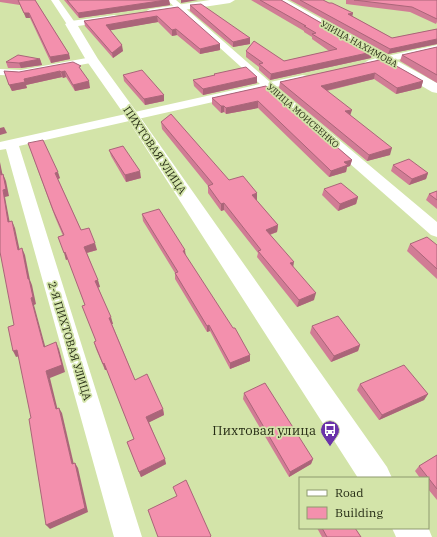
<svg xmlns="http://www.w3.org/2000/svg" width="437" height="537" font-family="'IBM Plex Serif',serif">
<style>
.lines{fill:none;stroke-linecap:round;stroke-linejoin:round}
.minor{fill:#fff;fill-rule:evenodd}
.tertiary{fill:#fff;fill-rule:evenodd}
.wall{fill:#d17c95}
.shaded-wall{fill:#aa6579}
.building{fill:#f390ad;stroke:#aa6579}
.labels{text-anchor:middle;stroke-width:3.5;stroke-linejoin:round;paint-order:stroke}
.far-street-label{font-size:9px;fill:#262c15;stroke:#d3e4a9}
.street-label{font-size:11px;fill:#262c15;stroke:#d3e4a9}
.near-poi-label{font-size:13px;fill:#262c15;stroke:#d3e4a9;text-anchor:end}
</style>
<rect width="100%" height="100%" fill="#d3e4a9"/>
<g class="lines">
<!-- minor -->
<g class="minor">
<path d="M 51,0 L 59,0 L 76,24 L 74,26 L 68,26 Z"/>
<path d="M 167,0 L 176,0 L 270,82 L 303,75 L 307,76 L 309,78 L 307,80 L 276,87 L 437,222 L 437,237 L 431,235 L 266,90 L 19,146 L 142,537 L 114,537 L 6,149 L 0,150 L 0,142 L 260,84 Z"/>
<path d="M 437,45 L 437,51 L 369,66 L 364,63 L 369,60 Z"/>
<path d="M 92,57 L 97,60 L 96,62 L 21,76 L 0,75 L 0,69 L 21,70 Z"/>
</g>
<!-- tertiary -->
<g class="tertiary">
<path d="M 210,0 L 235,0 L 230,3 L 150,15 L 145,12 L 150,9 Z"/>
<path d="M 275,0 L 287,0 L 437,83 L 437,93 L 432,92 Z"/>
<path d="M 114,15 L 118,16 L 119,18 L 118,20 L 78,26 L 98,59 L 138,114 L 387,467 L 392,478 L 358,478 L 126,117 L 86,60 L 65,24 L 71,21 Z"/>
<path d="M 428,527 L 432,537 L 396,537 L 392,528 Z"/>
</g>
</g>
<!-- wall -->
<g class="wall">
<path d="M 0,0 L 35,0 L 69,54 L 70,59 L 51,63 L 30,18 L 26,18 L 20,5 L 0,2 Z"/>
<path d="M 64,0 L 169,0 L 170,5 L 79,18 Z"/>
<path d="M 251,0 L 281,0 L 372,52 L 371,58 L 270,80 L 259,70 L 259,67 L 246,57 L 246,51 L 284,61 L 329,51 L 312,39 L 312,37 L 304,32 L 304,31 Z"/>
<path d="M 290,0 L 323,0 L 392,38 L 437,29 L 437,44 L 388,54 Z"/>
<path d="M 346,0 L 437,0 L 437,22 L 436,24 L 410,12 L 346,4 Z"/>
<path d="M 190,5 L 250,38 L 250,44 L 233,47 L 190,11 Z"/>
<path d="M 178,7 L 220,50 L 200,54 L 177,35 L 172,36 L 158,22 L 110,30 L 123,51 L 113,58 L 85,26 L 84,21 Z"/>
<path d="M 437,47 L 437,83 L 400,61 L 402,55 Z"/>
<path d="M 40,59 L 42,65 L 21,68 L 8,68 L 6,62 Z"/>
<path d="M 384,59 L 423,81 L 421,88 L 396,94 L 374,79 L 327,91 L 350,115 L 390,155 L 367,161 L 279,88 L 280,82 Z"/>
<path d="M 81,70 L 90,88 L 75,91 L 66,77 L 63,78 L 62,77 L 26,85 L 27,88 L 12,91 L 4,71 L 19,72 Z"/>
<path d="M 214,74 L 257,77 L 257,83 L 203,95 L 194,86 L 193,80 L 214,76 Z"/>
<path d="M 123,75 L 164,95 L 164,101 L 145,105 L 124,81 Z"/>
<path d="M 266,86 L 352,160 L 350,166 L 347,167 L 346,172 L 329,177 L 258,108 L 226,114 L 224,112 L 221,113 L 212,104 L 212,98 Z"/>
<path d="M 161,122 L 229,180 L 257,193 L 257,200 L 256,200 L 278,225 L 277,232 L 270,235 L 293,267 L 314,300 L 297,307 L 257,257 L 258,253 L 224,210 L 221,211 L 208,193 L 208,186 L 162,129 Z"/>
<path d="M 28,143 L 60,178 L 58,179 L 81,230 L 97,250 L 87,253 L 100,287 L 98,287 L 113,324 L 112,324 L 135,380 L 163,409 L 164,415 L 149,422 L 166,464 L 141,477 L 127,442 L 134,439 L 107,370 L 105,370 L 96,349 L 94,342 L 96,341 L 85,312 L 85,305 L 68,259 L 66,260 L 63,236 L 55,217 Z"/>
<path d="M 109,150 L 141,178 L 126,182 L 111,156 Z"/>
<path d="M 393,165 L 428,173 L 426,179 L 409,185 L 391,171 Z"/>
<path d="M 324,189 L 358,197 L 356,204 L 338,211 L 322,195 Z"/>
<path d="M 437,191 L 437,209 L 426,200 L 429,194 Z"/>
<path d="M 142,214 L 186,256 L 250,361 L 230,369 L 210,331 L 207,332 L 175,279 L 175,273 L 143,221 Z"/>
<path d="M 410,244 L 437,245 L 437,279 L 407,251 Z"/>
<path d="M 312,326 L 360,345 L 358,351 L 331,362 L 310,333 Z"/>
<path d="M 360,384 L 428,394 L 424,400 L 379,420 L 357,390 Z"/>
<path d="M 244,393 L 313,459 L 311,464 L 289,477 L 243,399 Z"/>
<path d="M 437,455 L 437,500 L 428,489 L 428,478 L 420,478 L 415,471 L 419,466 Z"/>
<path d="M 317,528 L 355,528 L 361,537 L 322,537 Z"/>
</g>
<!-- shaded-wall -->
<g class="shaded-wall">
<path d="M 166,0 L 169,0 L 170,5 L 79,18 L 78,13 Z"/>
<path d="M 181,0 L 198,0 L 181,3 Z"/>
<path d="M 24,13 L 29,13 L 30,18 L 26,18 Z"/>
<path d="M 353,13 L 352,18 L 348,14 Z"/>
<path d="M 157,16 L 158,22 L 107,31 L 106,25 Z"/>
<path d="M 176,29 L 177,35 L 172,36 L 172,30 Z"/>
<path d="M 250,38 L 250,44 L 233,47 L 233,42 Z"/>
<path d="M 437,39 L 437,44 L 388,54 L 390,49 Z"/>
<path d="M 220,44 L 220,50 L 200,54 L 200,49 Z"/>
<path d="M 122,45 L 123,51 L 113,58 L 112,53 Z"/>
<path d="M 372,52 L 371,58 L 270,80 L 271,74 Z"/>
<path d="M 69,54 L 70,59 L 51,63 L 50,57 Z"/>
<path d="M 40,59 L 42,65 L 21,68 L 19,63 Z"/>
<path d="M 60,71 L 62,77 L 26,85 L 27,88 L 12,91 L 9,85 L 24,79 Z"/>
<path d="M 65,71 L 66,77 L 63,78 L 61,72 Z"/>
<path d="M 375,73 L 374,79 L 320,92 L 321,86 Z"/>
<path d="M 257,77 L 257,83 L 203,95 L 203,89 Z"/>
<path d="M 89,81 L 90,88 L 75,91 L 73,85 Z"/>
<path d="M 423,81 L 421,88 L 396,94 L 397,88 Z"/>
<path d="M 164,95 L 164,101 L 145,105 L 144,99 Z"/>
<path d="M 258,101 L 258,108 L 226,114 L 226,108 Z"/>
<path d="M 221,106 L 224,106 L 224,112 L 221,113 Z"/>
<path d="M 352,110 L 350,116 L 345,111 Z"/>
<path d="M 4,127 L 7,133 L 0,135 L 0,128 Z"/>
<path d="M 392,148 L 390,155 L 367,161 L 369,155 Z"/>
<path d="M 352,160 L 350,166 L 347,167 L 346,172 L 329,177 L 331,171 L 344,162 Z"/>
<path d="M 0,162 L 4,182 L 1,175 L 0,169 Z"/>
<path d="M 140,171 L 141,178 L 126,182 L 125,175 Z"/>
<path d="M 58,172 L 60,178 L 58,179 L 55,173 Z"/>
<path d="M 428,173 L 426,179 L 409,185 L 412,179 Z"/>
<path d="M 3,174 L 6,181 L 9,196 L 5,197 L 11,229 L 8,222 L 3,190 Z"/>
<path d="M 257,193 L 257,200 L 251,202 L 252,195 Z"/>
<path d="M 358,197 L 356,204 L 338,211 L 340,204 Z"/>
<path d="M 224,203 L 224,210 L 221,211 L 221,204 Z"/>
<path d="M 12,221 L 15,228 L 21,256 L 18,250 Z"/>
<path d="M 278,225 L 277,232 L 265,236 L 266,230 Z"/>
<path d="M 95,243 L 97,250 L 86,253 L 84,247 Z"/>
<path d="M 22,248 L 25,255 L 30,280 L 32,285 L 36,304 L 34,305 L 47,353 L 44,347 L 31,298 Z"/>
<path d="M 185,250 L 186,257 L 183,251 Z"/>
<path d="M 65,252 L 68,259 L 66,260 L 64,253 Z"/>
<path d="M 294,262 L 293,268 L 290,263 Z"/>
<path d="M 98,280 L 100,287 L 97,288 L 95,281 Z"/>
<path d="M 316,293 L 314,300 L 297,307 L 299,300 Z"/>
<path d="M 111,317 L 113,324 L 111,324 L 109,318 Z"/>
<path d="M 209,325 L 210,331 L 207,332 L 207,326 Z"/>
<path d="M 56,342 L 59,349 L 65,372 L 50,378 L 59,415 L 56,409 L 46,371 Z"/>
<path d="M 360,345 L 358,351 L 331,362 L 334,356 Z"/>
<path d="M 17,350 L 20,356 L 16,357 L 13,351 Z"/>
<path d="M 250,355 L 250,361 L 230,369 L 230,363 Z"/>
<path d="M 104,363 L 107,370 L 105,370 L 103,364 Z"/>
<path d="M 428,394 L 424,400 L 379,420 L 382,415 Z"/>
<path d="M 59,408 L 62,413 L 75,469 L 72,464 Z"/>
<path d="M 163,409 L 164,415 L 148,423 L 146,417 Z"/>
<path d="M 165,459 L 166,464 L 141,477 L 139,472 Z"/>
<path d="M 313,459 L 311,464 L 289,477 L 290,472 Z"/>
<path d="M 75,463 L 78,468 L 88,512 L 50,529 L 46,525 Z"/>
</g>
<!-- building -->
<g class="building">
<path d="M 18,0 L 35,0 L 69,54 L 50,57 L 29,13 L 24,13 Z"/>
<path d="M 67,0 L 166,0 L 78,13 Z"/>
<path d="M 260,0 L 281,0 L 372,52 L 271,74 L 259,64 L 263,63 L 246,51 L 254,41 L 284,61 L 337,49 L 312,34 L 316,33 L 304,26 L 306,26 Z"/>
<path d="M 300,0 L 323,0 L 329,3 L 332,3 L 353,13 L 348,14 L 392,38 L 437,29 L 437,39 L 390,49 Z"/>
<path d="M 354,0 L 437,0 L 437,19 L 412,7 Z"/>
<path d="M 201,4 L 250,38 L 233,42 L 190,5 Z"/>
<path d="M 178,7 L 220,44 L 200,49 L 176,29 L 172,30 L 157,16 L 106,25 L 122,45 L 112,53 L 84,21 Z"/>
<path d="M 437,47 L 437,75 L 402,55 Z"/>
<path d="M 18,55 L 40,59 L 19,63 L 6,62 Z"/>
<path d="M 384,59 L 423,81 L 397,88 L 375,73 L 321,86 L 352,110 L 345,111 L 392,148 L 369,155 L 280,82 Z"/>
<path d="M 73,62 L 81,66 L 79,67 L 89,81 L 73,85 L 65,71 L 61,72 L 60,71 L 24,79 L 25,82 L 9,85 L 4,71 L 19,72 Z"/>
<path d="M 246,67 L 257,77 L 203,89 L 193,80 L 215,75 L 214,74 Z"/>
<path d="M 142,70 L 164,95 L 144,99 L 123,75 Z"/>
<path d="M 266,86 L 352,160 L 344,162 L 348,165 L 331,171 L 258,101 L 226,108 L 224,106 L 221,106 L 212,98 Z"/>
<path d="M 171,114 L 229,180 L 243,176 L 257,193 L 252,195 L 278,225 L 266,230 L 294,262 L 290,263 L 316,293 L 299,300 L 258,251 L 261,250 L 224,203 L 221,204 L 208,186 L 213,184 L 161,122 Z"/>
<path d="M 43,140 L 58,172 L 55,173 L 81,230 L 89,228 L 95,243 L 84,247 L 98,280 L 95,281 L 111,317 L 109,318 L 135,380 L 147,374 L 163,409 L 146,417 L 165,459 L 139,472 L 127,442 L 134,439 L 104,363 L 103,364 L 94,342 L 96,341 L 82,306 L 85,305 L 65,252 L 64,253 L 58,237 L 64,235 L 53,210 L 28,143 Z"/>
<path d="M 123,146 L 140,171 L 125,175 L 109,150 Z"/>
<path d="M 409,159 L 428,173 L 412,179 L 393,165 Z"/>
<path d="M 0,169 L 1,175 L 3,174 L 6,189 L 3,190 L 8,222 L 12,221 L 18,250 L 22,248 L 28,279 L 29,279 L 33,297 L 31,298 L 44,347 L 56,342 L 62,365 L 46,371 L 56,409 L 59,408 L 72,464 L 75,463 L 85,508 L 46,525 L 29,419 L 31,418 L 17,350 L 13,351 L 8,327 L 14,325 L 0,252 Z"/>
<path d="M 341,183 L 358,197 L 340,204 L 324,189 Z"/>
<path d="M 437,191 L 437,200 L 429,194 Z"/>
<path d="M 159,209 L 185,250 L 183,251 L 233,328 L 235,328 L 250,355 L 230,363 L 209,325 L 207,326 L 175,273 L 178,272 L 142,214 Z"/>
<path d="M 427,237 L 437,245 L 437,269 L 410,244 Z"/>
<path d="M 338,316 L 360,345 L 334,356 L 312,326 Z"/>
<path d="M 404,365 L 428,394 L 382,415 L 360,384 Z"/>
<path d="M 265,383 L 313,459 L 290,472 L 244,393 Z"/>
<path d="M 437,455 L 437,489 L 419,466 Z"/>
<path d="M 186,480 L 211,536 L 210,537 L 158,537 L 148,510 L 177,496 L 173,487 Z"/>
<path d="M 322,528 L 355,528 L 361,537 L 327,537 Z"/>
</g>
<!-- icons -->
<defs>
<g id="bus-pin" transform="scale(1)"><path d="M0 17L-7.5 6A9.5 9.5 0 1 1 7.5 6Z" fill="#6a32a9" stroke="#d3e4a9"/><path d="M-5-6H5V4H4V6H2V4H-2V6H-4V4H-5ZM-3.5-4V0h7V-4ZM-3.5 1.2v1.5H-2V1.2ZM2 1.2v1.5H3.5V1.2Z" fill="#fff"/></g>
</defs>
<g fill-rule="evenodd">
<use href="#bus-pin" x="330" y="430"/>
</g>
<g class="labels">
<!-- far-street labels -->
<g class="far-street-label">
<text transform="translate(359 44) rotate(29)" y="3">УЛИЦА НАХИМОВА</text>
<text transform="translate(303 116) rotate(41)" y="3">УЛИЦА МОИСЕЕНКО</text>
</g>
<!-- street labels -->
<g class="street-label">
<text transform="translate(155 150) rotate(56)" y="4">ПИХТОВАЯ УЛИЦА</text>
<text transform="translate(70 341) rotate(73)" y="4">2-Я ПИХТОВАЯ УЛИЦА</text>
</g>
<!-- near-poi labels -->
<g class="near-poi-label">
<text x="316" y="435">Пихтовая улица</text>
</g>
</g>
<!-- legend -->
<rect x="299" y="477" width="130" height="52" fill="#d3e4a9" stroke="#8e9a6e"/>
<rect x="307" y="490" width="20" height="6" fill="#ffffff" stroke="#8e9a6e"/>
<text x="335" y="497" font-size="12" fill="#262c15">Road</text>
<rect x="307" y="507" width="20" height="12" fill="#f390ad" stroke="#8e9a6e"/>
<text x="335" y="517" font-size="12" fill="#262c15">Building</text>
</svg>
